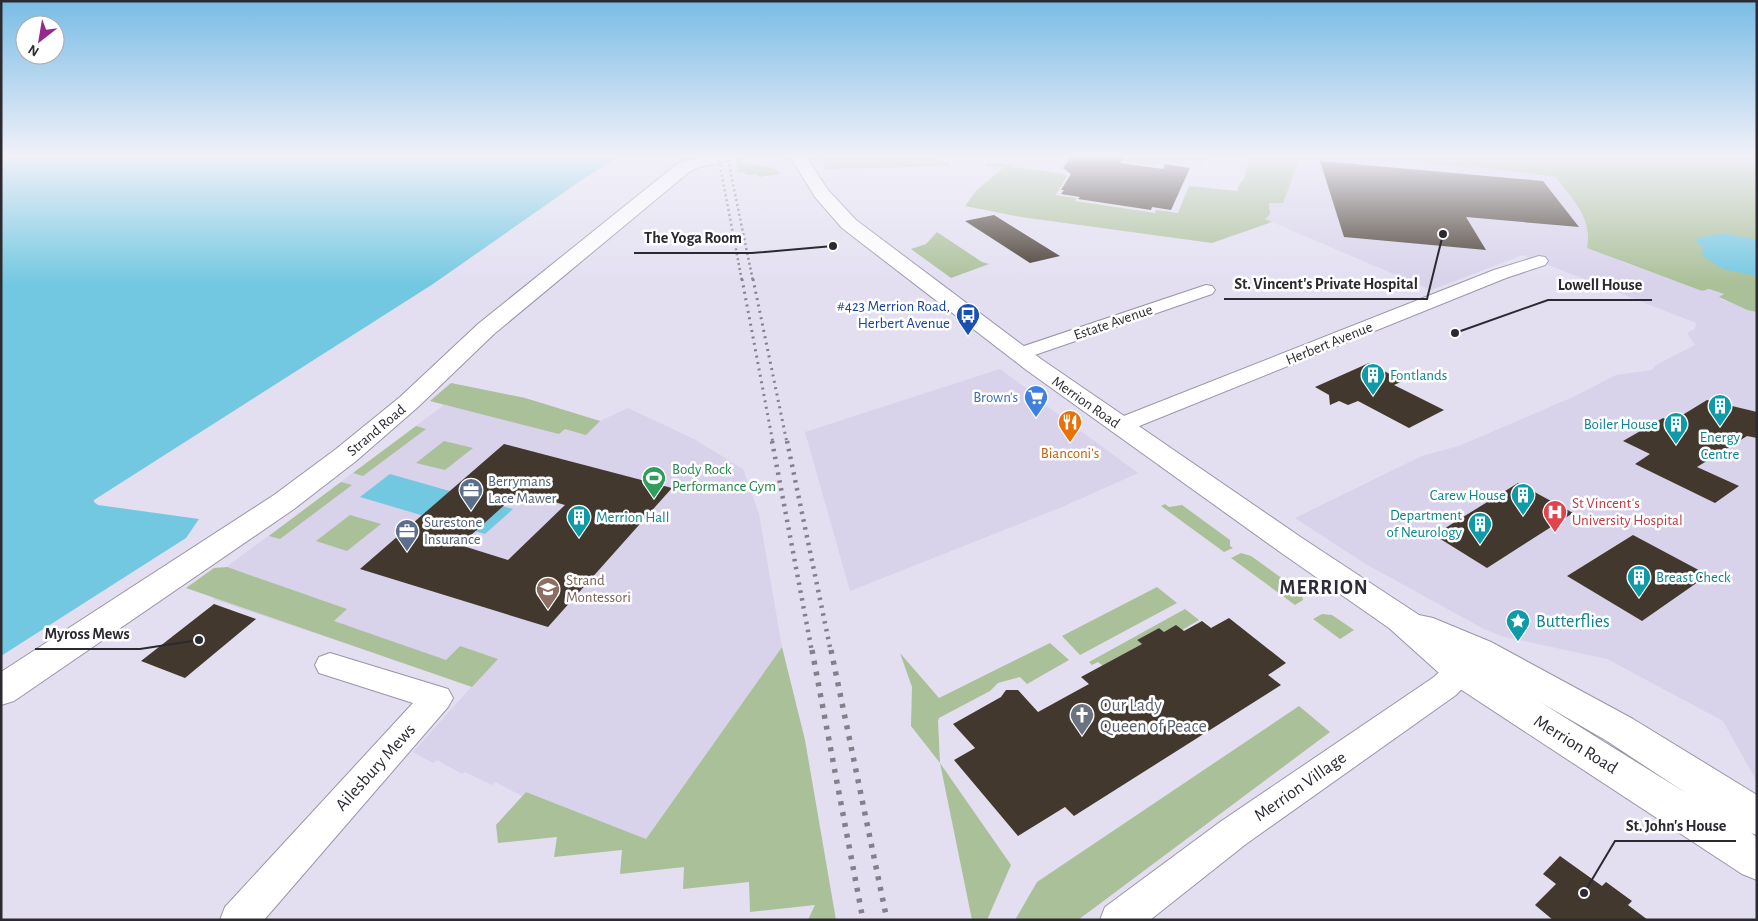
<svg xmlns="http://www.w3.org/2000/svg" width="1758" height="921" font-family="'Alegreya Sans',sans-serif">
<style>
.built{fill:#d8d2ea}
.green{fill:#aac098}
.water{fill:#73c8e1}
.building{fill:#43382d;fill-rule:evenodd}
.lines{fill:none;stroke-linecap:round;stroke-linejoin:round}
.street-casing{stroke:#9995a6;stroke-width:2}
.secondary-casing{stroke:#9995a6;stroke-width:2}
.street{fill:#fff;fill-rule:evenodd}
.secondary{fill:#fff;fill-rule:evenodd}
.rail-far3{stroke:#83808c;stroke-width:2.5;stroke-dasharray:2 3;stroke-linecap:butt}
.rail-far2{stroke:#83808c;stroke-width:3;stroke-dasharray:2 4.5;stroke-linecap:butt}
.rail-far1{stroke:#83808c;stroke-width:4.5;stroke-dasharray:2.5 5.5;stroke-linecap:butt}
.rail{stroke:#83808c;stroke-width:5.5;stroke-dasharray:4 7;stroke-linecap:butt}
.labels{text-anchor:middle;stroke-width:5;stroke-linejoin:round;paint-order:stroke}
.transit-label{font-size:15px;fill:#164399;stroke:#fff;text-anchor:end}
.street-label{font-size:15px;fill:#2c2a31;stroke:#fff}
.culture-label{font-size:15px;fill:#0d838f;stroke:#fff;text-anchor:start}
.shop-label{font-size:15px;fill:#366cbe;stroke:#fff;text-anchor:end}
.food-label{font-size:15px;fill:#c56008;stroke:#fff}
.leisure-label{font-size:15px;fill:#27864d;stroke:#fff;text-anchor:start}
.service-label{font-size:15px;fill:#4e5e75;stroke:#fff;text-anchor:start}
.health-label{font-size:15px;fill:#be3a42;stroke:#fff;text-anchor:start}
.education-label{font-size:15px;fill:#785e54;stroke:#fff;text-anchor:start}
.near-culture-label{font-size:18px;fill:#0d838f;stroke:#fff;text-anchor:start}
.near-worship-label{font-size:18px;fill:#5b616d;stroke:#fff;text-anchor:start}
.near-street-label{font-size:18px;fill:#2c2a31;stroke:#fff}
.district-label{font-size:20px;font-weight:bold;letter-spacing:1px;fill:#2e2b38;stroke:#fff}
.leader{fill:none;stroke:#2c2a31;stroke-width:2}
.callout-dot{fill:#2c2a31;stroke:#fff;stroke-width:2}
.callout-label{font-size:16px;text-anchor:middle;font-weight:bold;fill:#2c2a31;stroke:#fff;stroke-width:5;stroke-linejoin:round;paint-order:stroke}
</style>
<rect width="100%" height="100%" fill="#e3dff1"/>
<!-- built -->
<g class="built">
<path d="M 1301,155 L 1334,155 L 1470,168 L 1470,165 L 1556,177 L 1585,215 L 1589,240 L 1620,261 L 1702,291 L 1709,289 L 1725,295 L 1719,298 L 1747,310 L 1757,312 L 1757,782 L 1723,721 L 1607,659 L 1501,636 L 1482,628 L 1364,563 L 1295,518 L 1422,456 L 1459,446 L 1573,397 L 1616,375 L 1652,370 L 1656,365 L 1695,345 L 1687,333 L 1695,329 L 1696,323 L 1523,255 L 1431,290 L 1265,219 L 1270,214 L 1269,202 L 1283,203 Z"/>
<path d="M 1000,369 L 1031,392 L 1029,393 L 1138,473 L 1062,507 L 850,591 L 805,432 Z"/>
<path d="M 451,383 L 525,398 L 600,421 L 628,408 L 694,439 L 743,469 L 759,514 L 782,647 L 646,839 L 526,792 L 522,796 L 495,782 L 492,785 L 465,772 L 462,774 L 437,760 L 433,763 L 413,752 L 472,686 L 213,599 L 225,568 L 444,405 L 430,401 Z"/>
</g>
<!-- green -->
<g class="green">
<path d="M 821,155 L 935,155 L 938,161 L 949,162 L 950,166 L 826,169 Z"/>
<path d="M 1129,155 L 1206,155 L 1203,163 L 1185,160 L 1183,163 L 1160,160 L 1158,165 L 1125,162 Z"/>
<path d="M 1250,155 L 1301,155 L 1283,203 L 1269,203 L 1270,214 L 1265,219 L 1272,222 L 1212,243 L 1021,217 L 965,206 L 976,191 L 1004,167 L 987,167 L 986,163 L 1014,164 L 1012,166 L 1015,167 L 1064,174 L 1067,176 L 1056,195 L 1076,198 L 1075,201 L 1155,213 L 1156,210 L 1178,213 L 1189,186 L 1237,191 L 1240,183 L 1244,179 Z"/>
<path d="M 1334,155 L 1757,155 L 1757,312 L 1747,310 L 1719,297 L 1724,294 L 1709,289 L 1702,291 L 1587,248 C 1593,218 1572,199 1556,177 L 1471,166 L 1471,168 Z"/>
<path d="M 736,161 L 776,169 L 781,174 L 759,177 L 757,174 L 746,175 L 745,172 L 738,173 Z"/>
<path d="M 937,232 L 982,262 L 989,264 L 951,278 L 911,249 L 926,244 Z"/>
<path d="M 451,383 L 525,398 L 600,421 L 586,435 L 565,429 L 559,434 L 430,401 Z"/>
<path d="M 416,426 L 426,429 L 363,476 L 353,473 Z"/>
<path d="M 444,441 L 473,448 L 445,470 L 416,463 Z"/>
<path d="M 341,482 L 352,485 L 280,539 L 269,536 Z"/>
<path d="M 1165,504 L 1169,507 L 1182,505 L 1230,540 L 1230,546 L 1233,548 L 1224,552 L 1161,506 Z"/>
<path d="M 350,515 L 381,524 L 347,551 L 316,541 Z"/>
<path d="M 1241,553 L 1251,556 L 1301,592 L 1303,600 L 1295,605 L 1231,558 Z"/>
<path d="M 227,567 L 347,609 L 334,621 L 446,660 L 460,646 L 498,659 L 472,687 L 186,588 L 214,568 Z"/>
<path d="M 1157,587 L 1177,603 L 1080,655 L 1062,636 Z"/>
<path d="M 1185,609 L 1199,620 L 1182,630 L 1164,632 L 1159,628 L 1137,640 L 1142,644 L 1103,666 L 1098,662 L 1092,665 L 1089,662 Z"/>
<path d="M 1322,614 L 1332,615 L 1354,630 L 1340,639 L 1313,619 Z"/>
<path d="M 1050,643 L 1069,660 L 1027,684 L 1020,677 L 998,683 L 990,691 L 939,718 L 938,721 L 940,763 L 1011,865 L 987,920 L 972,920 L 940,763 L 911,726 L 912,687 L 900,653 L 939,698 Z"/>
<path d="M 782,647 L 805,740 L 836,920 L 808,920 L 815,905 L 750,912 L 749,882 L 683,889 L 684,867 L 620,874 L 622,850 L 554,857 L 557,837 L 498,843 L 496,825 L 526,792 L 646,839 Z"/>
<path d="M 1299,706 L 1330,732 L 1078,920 L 1015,920 L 1037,882 Z"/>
</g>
<!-- water -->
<g class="water">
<path d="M 1,155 L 623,155 L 586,177 L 433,284 L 94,500 L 94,502 L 98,505 L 199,519 L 186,538 L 1,656 Z"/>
<path d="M 1723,233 L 1757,240 L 1757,276 L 1723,269 L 1702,255 L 1703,247 L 1696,242 L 1697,238 Z"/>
<path d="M 390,474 L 513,509 L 485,534 L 360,497 Z"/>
</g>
<!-- building -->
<g class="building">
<path d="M 1073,155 L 1125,155 L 1120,163 L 1163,169 L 1165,164 L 1190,168 L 1171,210 L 1152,207 L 1151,210 L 1078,199 L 1080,197 L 1061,194 L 1064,190 L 1061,190 L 1071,174 L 1063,168 Z"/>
<path d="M 1320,161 L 1543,181 L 1579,227 L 1466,217 L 1486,250 L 1344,237 Z"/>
<path d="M 994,215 L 1039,243 L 1060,256 L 1030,263 L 965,221 Z"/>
<path d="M 1369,363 L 1403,381 L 1394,385 L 1444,410 L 1409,428 L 1358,401 L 1348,405 L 1339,401 L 1330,405 L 1329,395 L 1315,387 Z"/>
<path d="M 1707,400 L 1757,412 L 1757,438 L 1747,436 L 1697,467 L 1739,486 L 1715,503 L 1635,464 L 1650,454 L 1623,441 L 1663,418 L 1671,422 Z"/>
<path d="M 504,444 L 672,488 L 548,627 L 360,569 ZM 519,492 L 565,505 L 508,560 L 460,545 Z"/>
<path d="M 1518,483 L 1573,513 L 1487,568 L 1434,535 Z"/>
<path d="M 1633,535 L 1708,575 L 1642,621 L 1567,576 Z"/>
<path d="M 214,604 L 256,619 L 185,678 L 141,661 Z"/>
<path d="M 1229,618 L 1286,663 L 1268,675 L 1281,685 L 1074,816 L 1065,807 L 1018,836 L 954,760 L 975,748 L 953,724 L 1001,697 L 1006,690 L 1018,690 L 1038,712 L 1089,684 L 1081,677 L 1142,644 L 1137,640 L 1159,628 L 1164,632 L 1176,625 L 1184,631 L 1202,621 L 1211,628 Z"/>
<path d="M 1560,856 L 1602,886 L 1606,882 L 1632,901 L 1628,905 L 1648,920 L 1553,920 L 1535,905 L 1556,884 L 1543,874 Z"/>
</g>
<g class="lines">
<!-- street casing -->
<g class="street-casing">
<g id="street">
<path d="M 1539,256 L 1545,257 L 1548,261 L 1545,265 L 1506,278 L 1127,431 L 1119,433 L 1111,431 L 1108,426 L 1111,421 L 1494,270 Z"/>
<path d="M 1206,285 L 1212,286 L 1215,290 L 1212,294 L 1026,358 L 1019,360 L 1012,358 L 1009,354 L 1012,350 Z"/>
<path d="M 1471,648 L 1482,652 L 1486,660 L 1482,668 L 1456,695 L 1246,844 L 1150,920 L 1100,920 L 1105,907 L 1220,822 L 1434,677 L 1460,652 Z"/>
<path d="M 330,653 L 448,689 L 453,698 L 448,707 L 264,920 L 220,920 L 225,907 L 413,703 L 319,673 L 315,665 L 319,657 Z"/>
</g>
</g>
<!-- secondary casing -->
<g class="secondary-casing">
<g id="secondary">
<path d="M 711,155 L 742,155 L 740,158 L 699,167 L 689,172 L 494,334 L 418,407 L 356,461 L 294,509 L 14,701 L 1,705 L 1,672 L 274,495 L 336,449 L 400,397 L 478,324 L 677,164 L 688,160 Z"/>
<path d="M 789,155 L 805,155 L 828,190 L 856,220 L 1041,359 L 1302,538 L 1419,615 L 1433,618 L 1491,642 L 1633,719 L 1757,795 L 1757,835 L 1751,833 L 1757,837 L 1757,880 L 1742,874 L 1448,681 L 1389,628 L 1280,552 L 1025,369 L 842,228 L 815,197 ZM 1540,702 L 1607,741 L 1686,793 Z"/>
</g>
</g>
<!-- street -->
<use href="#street" class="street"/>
<!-- secondary -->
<use href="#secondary" class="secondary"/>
<!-- rail-far3 -->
<g class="rail-far3">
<path d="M 718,155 L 742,281"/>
<path d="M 727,155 L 753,281"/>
</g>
<!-- rail-far2 -->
<g class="rail-far2">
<path d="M 742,279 L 773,443"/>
<path d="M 753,279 L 787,443"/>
</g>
<!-- rail-far1 -->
<g class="rail-far1">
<path d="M 772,441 L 812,652"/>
<path d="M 787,441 L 831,652"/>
</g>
<!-- rail -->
<g class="rail">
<path d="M 812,650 L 863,920"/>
<path d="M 831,650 L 887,920"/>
</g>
</g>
<!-- sky -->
<linearGradient id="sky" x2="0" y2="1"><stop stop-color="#79bce5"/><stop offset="0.55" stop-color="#f2f1f9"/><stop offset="1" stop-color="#f2f1f9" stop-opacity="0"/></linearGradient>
<rect width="1758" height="284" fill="url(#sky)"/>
<!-- icons -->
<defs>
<g id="bus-pin" transform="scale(1.25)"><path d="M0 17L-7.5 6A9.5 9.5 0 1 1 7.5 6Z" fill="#1a4fb4" stroke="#fff"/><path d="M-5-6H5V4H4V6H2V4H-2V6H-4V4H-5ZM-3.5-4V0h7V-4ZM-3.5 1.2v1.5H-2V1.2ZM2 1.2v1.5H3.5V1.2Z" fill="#fff"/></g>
<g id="building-pin" transform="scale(1.25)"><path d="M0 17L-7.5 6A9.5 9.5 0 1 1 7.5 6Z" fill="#0f9aa8" stroke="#fff"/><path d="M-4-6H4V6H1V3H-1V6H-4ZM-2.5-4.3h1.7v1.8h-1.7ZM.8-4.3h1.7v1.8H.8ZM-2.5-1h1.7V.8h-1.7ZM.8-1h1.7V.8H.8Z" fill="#fff"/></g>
<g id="supermarket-pin" transform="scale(1.25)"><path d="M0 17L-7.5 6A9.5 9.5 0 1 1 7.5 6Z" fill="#3f7fe0" stroke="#fff"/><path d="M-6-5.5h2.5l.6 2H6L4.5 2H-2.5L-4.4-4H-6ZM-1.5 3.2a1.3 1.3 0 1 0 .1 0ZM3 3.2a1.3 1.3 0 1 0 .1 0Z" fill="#fff"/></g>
<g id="restaurant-pin" transform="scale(1.25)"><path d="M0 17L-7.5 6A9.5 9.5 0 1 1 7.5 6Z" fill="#e8710a" stroke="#fff"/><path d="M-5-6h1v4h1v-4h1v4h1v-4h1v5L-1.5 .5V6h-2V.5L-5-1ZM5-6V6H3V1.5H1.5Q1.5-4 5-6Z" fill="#fff"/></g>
<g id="stadium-pin" transform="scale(1.25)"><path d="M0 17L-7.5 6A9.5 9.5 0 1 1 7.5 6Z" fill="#2e9e5b" stroke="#fff"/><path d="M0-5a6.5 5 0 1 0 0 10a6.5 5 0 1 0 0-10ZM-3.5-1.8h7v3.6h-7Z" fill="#fff"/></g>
<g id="office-pin" transform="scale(1.25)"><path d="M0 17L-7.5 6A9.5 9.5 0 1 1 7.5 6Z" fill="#5c6f8a" stroke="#fff"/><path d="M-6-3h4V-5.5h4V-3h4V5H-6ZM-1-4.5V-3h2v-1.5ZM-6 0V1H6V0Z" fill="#fff"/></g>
<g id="hospital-pin" transform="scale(1.25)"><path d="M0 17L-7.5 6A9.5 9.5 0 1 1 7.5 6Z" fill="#e0444e" stroke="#fff"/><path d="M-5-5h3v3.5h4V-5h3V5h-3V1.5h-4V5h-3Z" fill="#fff"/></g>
<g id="school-pin" transform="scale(1.25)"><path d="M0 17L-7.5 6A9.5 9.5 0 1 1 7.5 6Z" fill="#8d6e63" stroke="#fff"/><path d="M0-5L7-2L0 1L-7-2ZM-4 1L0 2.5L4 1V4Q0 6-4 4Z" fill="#fff"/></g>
<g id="sight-pin" transform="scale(1.25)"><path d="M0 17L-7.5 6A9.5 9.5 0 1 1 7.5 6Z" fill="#0f9aa8" stroke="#fff"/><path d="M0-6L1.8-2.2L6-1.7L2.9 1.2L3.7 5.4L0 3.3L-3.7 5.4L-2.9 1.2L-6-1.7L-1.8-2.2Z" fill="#fff"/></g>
<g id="church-pin" transform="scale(1.25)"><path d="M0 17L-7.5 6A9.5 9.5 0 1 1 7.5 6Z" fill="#6b7280" stroke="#fff"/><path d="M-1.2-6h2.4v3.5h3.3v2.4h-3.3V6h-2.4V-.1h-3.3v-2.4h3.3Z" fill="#fff"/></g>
</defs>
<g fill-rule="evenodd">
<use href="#bus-pin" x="968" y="315"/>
<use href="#building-pin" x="1373" y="375"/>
<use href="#supermarket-pin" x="1036" y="397"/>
<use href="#building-pin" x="1720" y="406"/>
<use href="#restaurant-pin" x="1070" y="422"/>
<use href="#building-pin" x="1676" y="424"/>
<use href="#stadium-pin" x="654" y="478"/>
<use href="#office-pin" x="471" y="490"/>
<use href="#building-pin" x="1523" y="495"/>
<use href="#hospital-pin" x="1555" y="512"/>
<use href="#building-pin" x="579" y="517"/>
<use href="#building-pin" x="1480" y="524"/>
<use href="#office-pin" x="407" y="531"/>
<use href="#building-pin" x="1639" y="577"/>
<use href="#school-pin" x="548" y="589"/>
<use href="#sight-pin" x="1518" y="621"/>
<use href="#church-pin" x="1082" y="715"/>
</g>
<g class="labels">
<!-- transit labels -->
<g class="transit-label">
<text x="950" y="311">#423 Merrion Road,<tspan x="950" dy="17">Herbert Avenue</tspan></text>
</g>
<!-- street labels -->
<g class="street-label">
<text transform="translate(1113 322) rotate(-19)" y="5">Estate Avenue</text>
<text transform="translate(1329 343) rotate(-22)" y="5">Herbert Avenue</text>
<text transform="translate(1086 402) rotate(35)" y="5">Merrion Road</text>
<text transform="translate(376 430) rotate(-40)" y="5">Strand Road</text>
</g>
<!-- culture labels -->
<g class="culture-label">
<text x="1390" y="380">Fontlands</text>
<text x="1658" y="429" text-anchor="end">Boiler House</text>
<text x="1720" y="442" text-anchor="middle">Energy<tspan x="1720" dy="17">Centre</tspan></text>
<text x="1506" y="500" text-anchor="end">Carew House</text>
<text x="1462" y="520" text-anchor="end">Department<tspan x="1462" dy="17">of Neurology</tspan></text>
<text x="596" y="522">Merrion Hall</text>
<text x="1656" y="582">Breast Check</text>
</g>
<!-- shop labels -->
<g class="shop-label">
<text x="1018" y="402">Brown's</text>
</g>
<!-- food labels -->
<g class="food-label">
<text x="1070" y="458">Bianconi's</text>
</g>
<!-- leisure labels -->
<g class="leisure-label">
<text x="672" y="474">Body Rock<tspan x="672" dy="17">Performance Gym</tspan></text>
</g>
<!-- service labels -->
<g class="service-label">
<text x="488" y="486">Berrymans<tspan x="488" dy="17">Lace Mawer</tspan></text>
<text x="424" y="527">Surestone<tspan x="424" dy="17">Insurance</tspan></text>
</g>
<!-- health labels -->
<g class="health-label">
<text x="1572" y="508">St Vincent's<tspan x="1572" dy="17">University Hospital</tspan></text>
</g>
<!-- education labels -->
<g class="education-label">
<text x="566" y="585">Strand<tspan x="566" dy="17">Montessori</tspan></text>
</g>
<!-- near-culture labels -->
<g class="near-culture-label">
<text x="1536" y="627">Butterflies</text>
</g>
<!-- near-worship labels -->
<g class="near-worship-label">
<text x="1100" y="711">Our Lady<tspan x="1100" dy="21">Queen of Peace</tspan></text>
</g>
<!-- near-street labels -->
<g class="near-street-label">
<text transform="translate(1576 744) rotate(32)" y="6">Merrion Road</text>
<text transform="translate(375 767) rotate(-48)" y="6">Ailesbury Mews</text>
<text transform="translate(1300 786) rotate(-35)" y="6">Merrion Village</text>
</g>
<!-- district labels -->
<g class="district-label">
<text x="1324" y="594">MERRION</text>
</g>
</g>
<!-- callouts -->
<path class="leader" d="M833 246L752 253H634M1443 234L1427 299H1224M1455 333L1548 300H1652M199 640L140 649H35M1584 893L1615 841H1736"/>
<g class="callout-dot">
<circle cx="833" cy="246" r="5"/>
<circle cx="1443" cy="234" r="5"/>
<circle cx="1455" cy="333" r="5"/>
<circle cx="199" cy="640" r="5"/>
<circle cx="1584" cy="893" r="5"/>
</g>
<g class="callout-label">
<text x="693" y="243">The Yoga Room</text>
<text x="1326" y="289">St. Vincent's Private Hospital</text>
<text x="1600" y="290">Lowell House</text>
<text x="87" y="639">Myross Mews</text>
<text x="1676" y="831">St. John's House</text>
</g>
<!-- border -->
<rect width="1758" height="921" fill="none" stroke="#2c2a31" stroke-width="5"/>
<!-- north arrow -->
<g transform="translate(40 40) rotate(211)"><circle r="24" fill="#ffffff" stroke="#abaaad"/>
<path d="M0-4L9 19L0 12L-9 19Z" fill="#952a8c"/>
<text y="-8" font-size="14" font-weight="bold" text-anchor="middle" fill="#2c2a31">N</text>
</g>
</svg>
